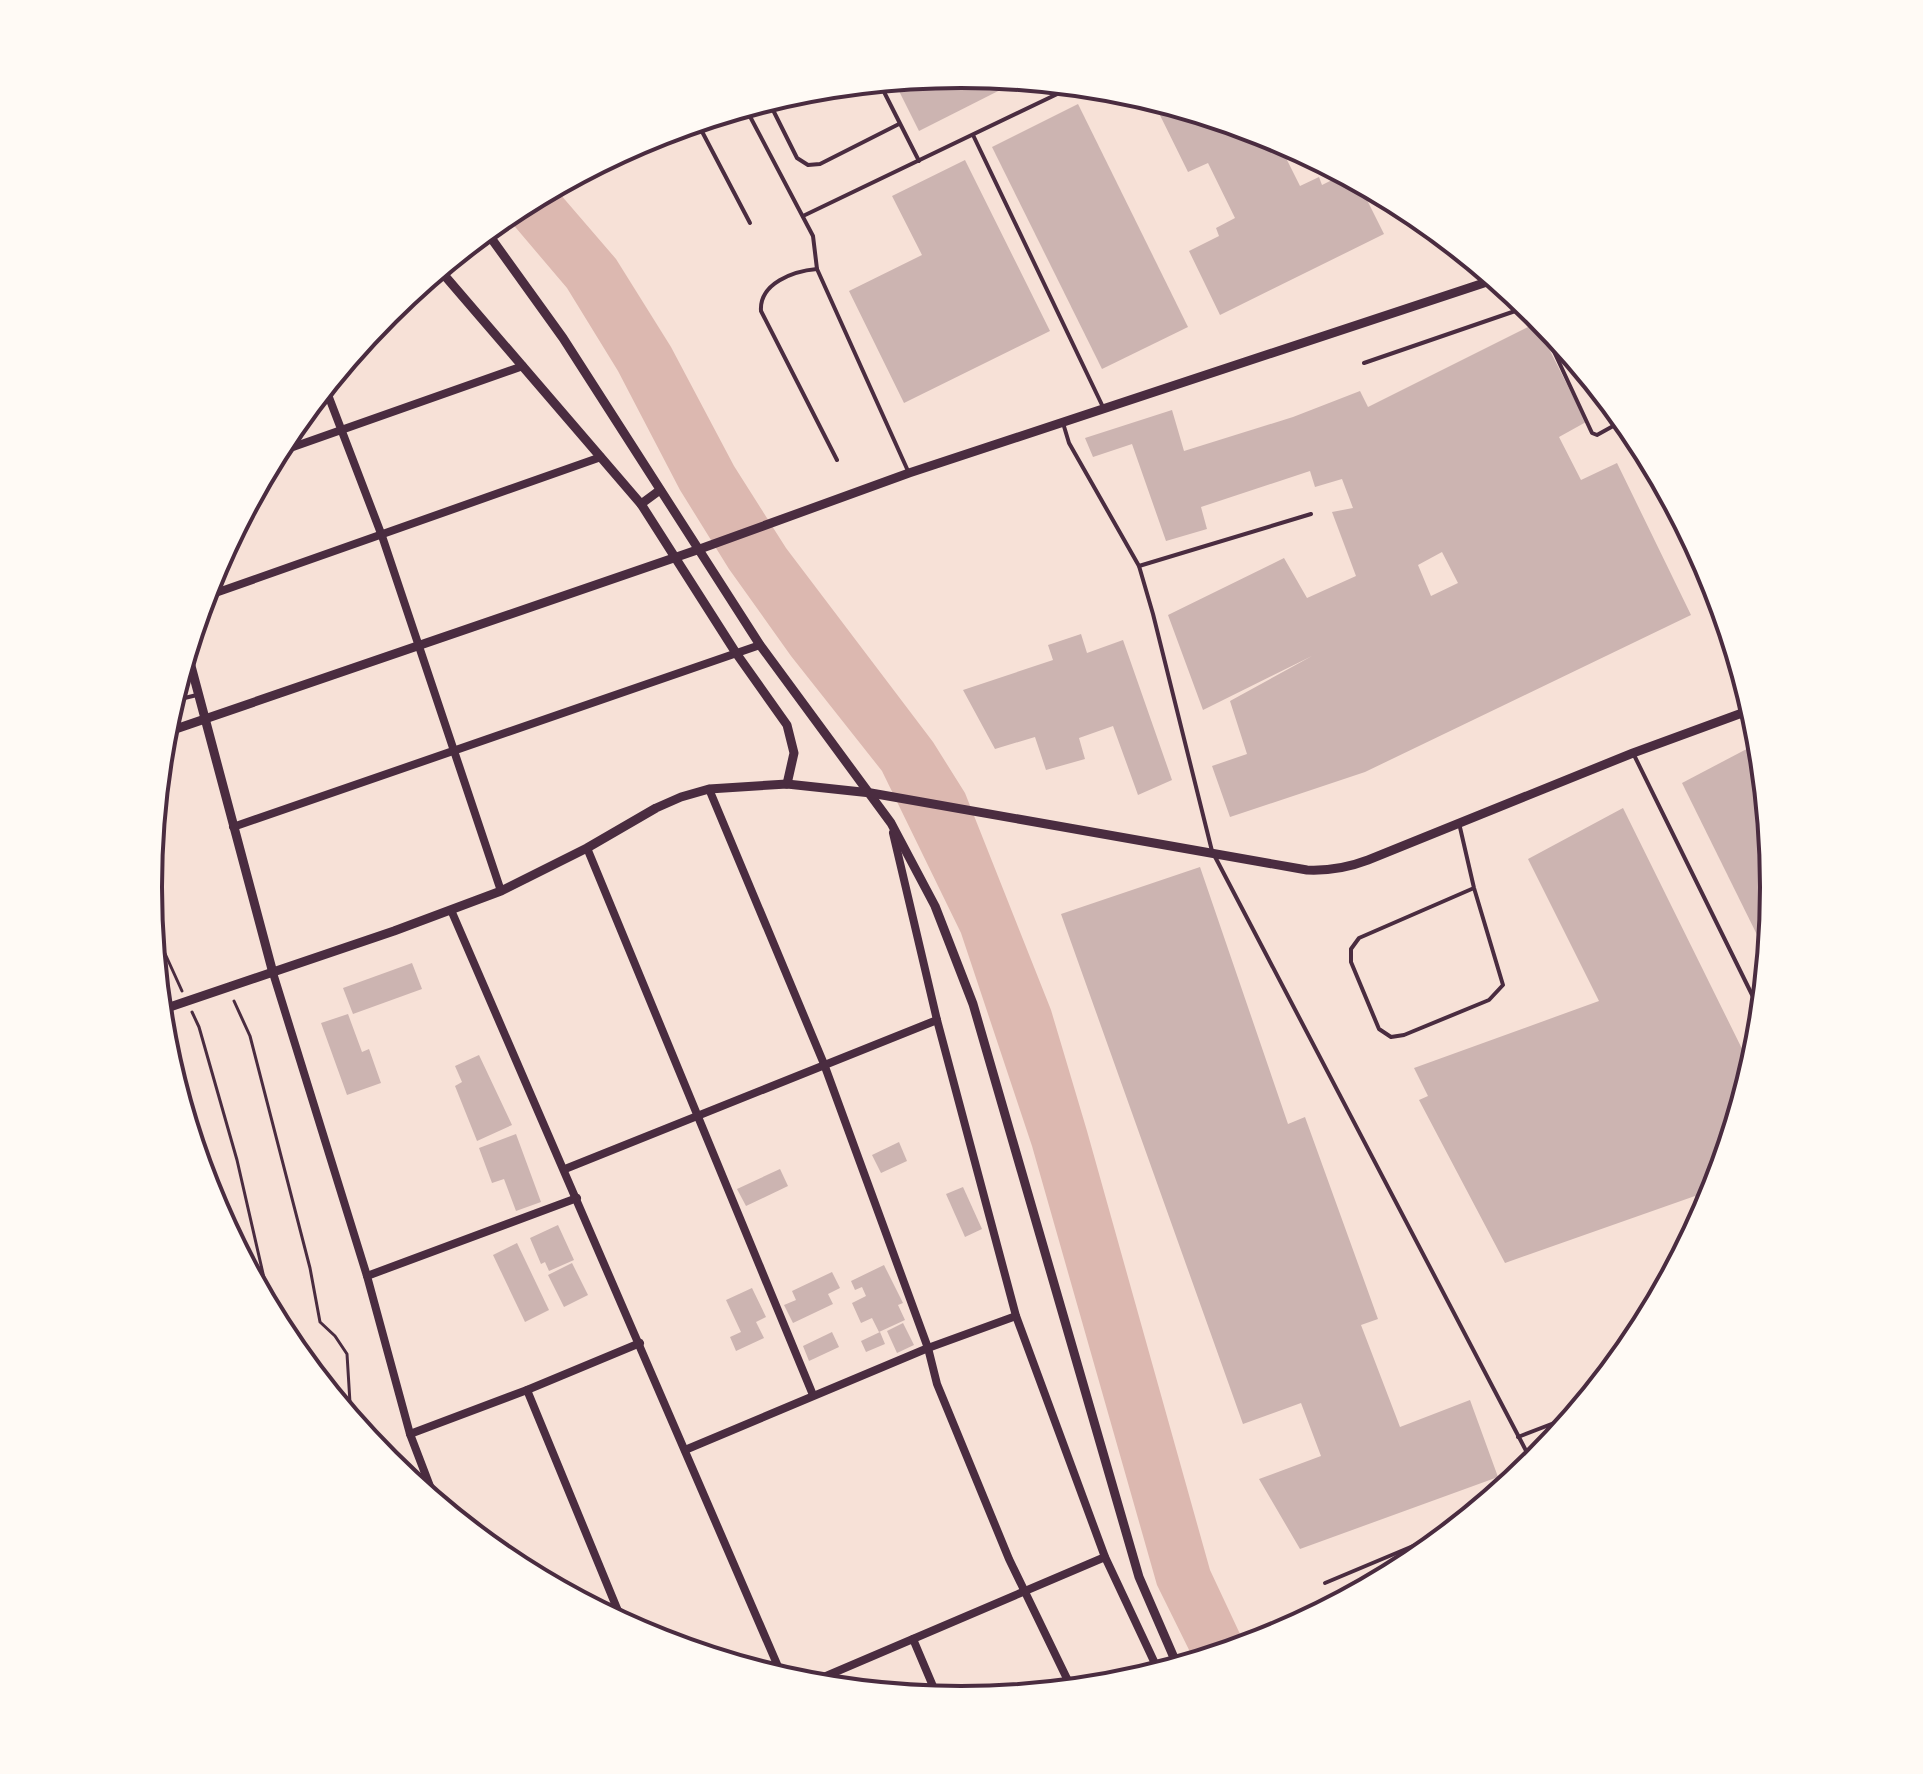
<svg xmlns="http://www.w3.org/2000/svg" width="1923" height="1774" font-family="Poppins,sans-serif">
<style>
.water{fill:#dcb8b0}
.building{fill:#ccb4b1;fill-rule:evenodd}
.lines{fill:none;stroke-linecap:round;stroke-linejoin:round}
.path{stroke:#4a2c40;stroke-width:3}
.service{stroke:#4a2c40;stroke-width:4}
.minor{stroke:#4a2c40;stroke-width:8}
.tertiary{stroke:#4a2c40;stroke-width:9}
.rim{fill:none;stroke:#4a2c40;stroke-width:4}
</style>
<rect width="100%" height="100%" fill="#f7e1d7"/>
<!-- water -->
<path class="water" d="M 554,187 L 616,259 L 671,347 L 734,466 L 786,548 L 933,742 L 965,793 L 1051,1010 L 1087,1131 L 1210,1570 L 1240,1634 L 1248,1645 L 1195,1662 L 1157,1585 L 1032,1146 L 961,933 L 882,771 L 791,656 L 729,569 L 680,490 L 618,371 L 567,288 L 505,215 Z"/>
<!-- building -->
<g class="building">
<path d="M 962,74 L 1020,80 L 919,131 L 894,81 Z"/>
<path d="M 1152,99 L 1276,138 L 1300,186 L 1319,177 L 1322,185 L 1344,174 L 1358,182 L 1384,234 L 1220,315 L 1189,251 L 1219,236 L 1216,228 L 1235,218 L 1208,163 L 1188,172 Z"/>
<path d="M 1078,104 L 1188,327 L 1102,369 L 992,147 Z"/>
<path d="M 965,160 L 1050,331 L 904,403 L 849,291 L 922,255 L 892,196 Z"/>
<path d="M 1536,323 L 1586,422 L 1559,437 L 1581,480 L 1617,463 L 1691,615 L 1365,772 L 1230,817 L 1212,766 L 1247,754 L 1230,701 L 1312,656 L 1203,710 L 1168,615 L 1284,558 L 1307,598 L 1356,576 L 1332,512 L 1353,508 L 1342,479 L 1315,487 L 1310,471 L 1201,507 L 1207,529 L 1166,541 L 1132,444 L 1093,457 L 1085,438 L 1172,410 L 1184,451 L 1293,417 L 1360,391 L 1368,407 ZM 1442,552 L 1458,583 L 1431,596 L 1418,565 Z"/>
<path d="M 1081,634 L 1087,653 L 1123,640 L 1172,780 L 1138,795 L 1113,726 L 1079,738 L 1085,759 L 1046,770 L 1035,737 L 995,749 L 963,690 L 1053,660 L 1048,645 Z"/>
<path d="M 1760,742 L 1774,887 L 1768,957 L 1682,783 Z"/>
<path d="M 1623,808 L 1752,1069 L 1712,1199 L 1704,1214 L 1695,1196 L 1505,1263 L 1419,1100 L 1428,1096 L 1414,1068 L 1599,1001 L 1528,859 Z"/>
<path d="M 1200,867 L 1288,1124 L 1305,1117 L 1378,1319 L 1361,1325 L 1400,1427 L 1470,1400 L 1498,1477 L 1300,1549 L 1259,1479 L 1321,1456 L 1301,1403 L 1243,1424 L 1061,914 Z"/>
<path d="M 412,963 L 422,989 L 353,1014 L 343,988 Z"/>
<path d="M 348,1014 L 362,1052 L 369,1049 L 381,1083 L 347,1095 L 321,1023 Z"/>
<path d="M 479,1055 L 512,1125 L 477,1141 L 455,1086 L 462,1082 L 455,1066 Z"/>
<path d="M 516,1134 L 541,1202 L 516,1211 L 504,1179 L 492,1183 L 479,1148 Z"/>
<path d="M 899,1142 L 907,1161 L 881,1173 L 872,1155 Z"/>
<path d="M 780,1169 L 788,1186 L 746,1206 L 737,1189 Z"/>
<path d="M 963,1187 L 982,1229 L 965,1237 L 946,1194 Z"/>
<path d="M 558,1225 L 574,1260 L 549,1271 L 545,1262 L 541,1264 L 530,1238 Z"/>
<path d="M 517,1243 L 549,1310 L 525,1322 L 493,1255 Z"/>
<path d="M 572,1263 L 588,1295 L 564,1307 L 548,1275 Z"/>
<path d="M 884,1265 L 903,1303 L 898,1305 L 905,1320 L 879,1332 L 872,1318 L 861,1323 L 852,1303 L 866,1296 L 862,1287 L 855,1290 L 851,1281 Z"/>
<path d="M 832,1272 L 840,1288 L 828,1294 L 833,1304 L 793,1323 L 784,1305 L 796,1300 L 792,1291 Z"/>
<path d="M 752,1288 L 766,1317 L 756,1322 L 764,1338 L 736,1351 L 730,1337 L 741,1332 L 726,1300 Z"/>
<path d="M 903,1323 L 914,1345 L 897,1353 L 887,1331 Z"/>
<path d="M 832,1332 L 839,1347 L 809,1361 L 803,1346 Z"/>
<path d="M 880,1332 L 885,1344 L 866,1352 L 861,1341 Z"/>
</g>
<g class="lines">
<!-- path -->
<g class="path">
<path d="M 152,925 L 182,991"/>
<path d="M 234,1001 L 250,1036 L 310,1268 L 320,1322 L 335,1336 L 347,1354 L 351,1419"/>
<path d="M 192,1012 L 199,1027 L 237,1160 L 272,1313"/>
</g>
<!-- service -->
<g class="service">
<path d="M 879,82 L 919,161"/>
<path d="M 768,100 L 797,158 L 808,165 L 820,164 L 899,124"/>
<path d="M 745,107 L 813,236 L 817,269 L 908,471"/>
<path d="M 697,122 L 750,223"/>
<path d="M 973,135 L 1103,407"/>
<path d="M 803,216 L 1076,85"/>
<path d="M 817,269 C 794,271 759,283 761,311 L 837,460"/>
<path d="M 1364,363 L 1521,309 L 1531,309 L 1537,315 L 1592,433 L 1597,435 L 1624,420"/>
<path d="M 1063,423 L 1069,443 L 1139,566"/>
<path d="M 1311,514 L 1139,566 L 1153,614 L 1212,851 L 1533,1464"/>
<path d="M 172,701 L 197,695"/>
<path d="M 1634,755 L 1762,1015"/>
<path d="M 1459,823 L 1474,888 L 1503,985 L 1489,1000 L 1404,1035 L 1391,1037 L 1379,1029 L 1351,962 L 1351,949 L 1359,938 L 1474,888"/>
<path d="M 1601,1383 L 1604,1370 L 1620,1360"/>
<path d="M 1518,1437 L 1575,1415"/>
<path d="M 1325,1583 L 1456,1528"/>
</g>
<!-- minor -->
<g class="minor">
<path d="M 428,278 L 442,273"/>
<path d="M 325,387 L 382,536 L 501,891"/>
<path d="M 276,453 L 523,366"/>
<path d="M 204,597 L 601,457"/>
<path d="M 709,789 L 824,1064 L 928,1348 L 937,1384 L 1009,1559 L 1072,1689"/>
<path d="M 233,827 L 760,645"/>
<path d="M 893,833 L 937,1020 L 1016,1316 L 1105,1557 L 1159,1672"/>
<path d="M 587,848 L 813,1395"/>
<path d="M 451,910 L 783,1678"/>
<path d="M 273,973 L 367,1276 L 410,1434 L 436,1502"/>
<path d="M 565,1169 L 937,1020"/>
<path d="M 367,1276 L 577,1198"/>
<path d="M 527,1390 L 623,1623"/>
<path d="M 410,1434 L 527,1390 L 640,1343"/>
<path d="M 685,1450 L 928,1348 L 1016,1316"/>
<path d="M 913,1639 L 938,1698"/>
<path d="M 805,1685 L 1105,1557"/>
</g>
<!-- tertiary -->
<g class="tertiary">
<path d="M 486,231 L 563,338 L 760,645 L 891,823 L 935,906 L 973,1004 L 1139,1577 L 1178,1667"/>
<path d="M 439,269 L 641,504 L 736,653 L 787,725 L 794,753 L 787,784"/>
<path d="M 641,504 L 660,490"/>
<path d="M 187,651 L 273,973"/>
<path d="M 164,733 L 697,550 L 909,473 L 1496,279"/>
<path d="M 161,1010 L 394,931 L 501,891 L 587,848 L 656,808 L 681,797 L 709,789 L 787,784 L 871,793 L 1307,870 C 1329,871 1347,868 1368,860 L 1633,753 L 1753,709"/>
</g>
</g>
<!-- crop -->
<path d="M0 0H1923V1774H0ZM162 887a799 799 0 1 1 1598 0a799 799 0 1 1-1598 0Z" fill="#fffaf5" fill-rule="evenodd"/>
<path class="rim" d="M162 887a799 799 0 1 1 1598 0a799 799 0 1 1-1598 0Z"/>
</svg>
